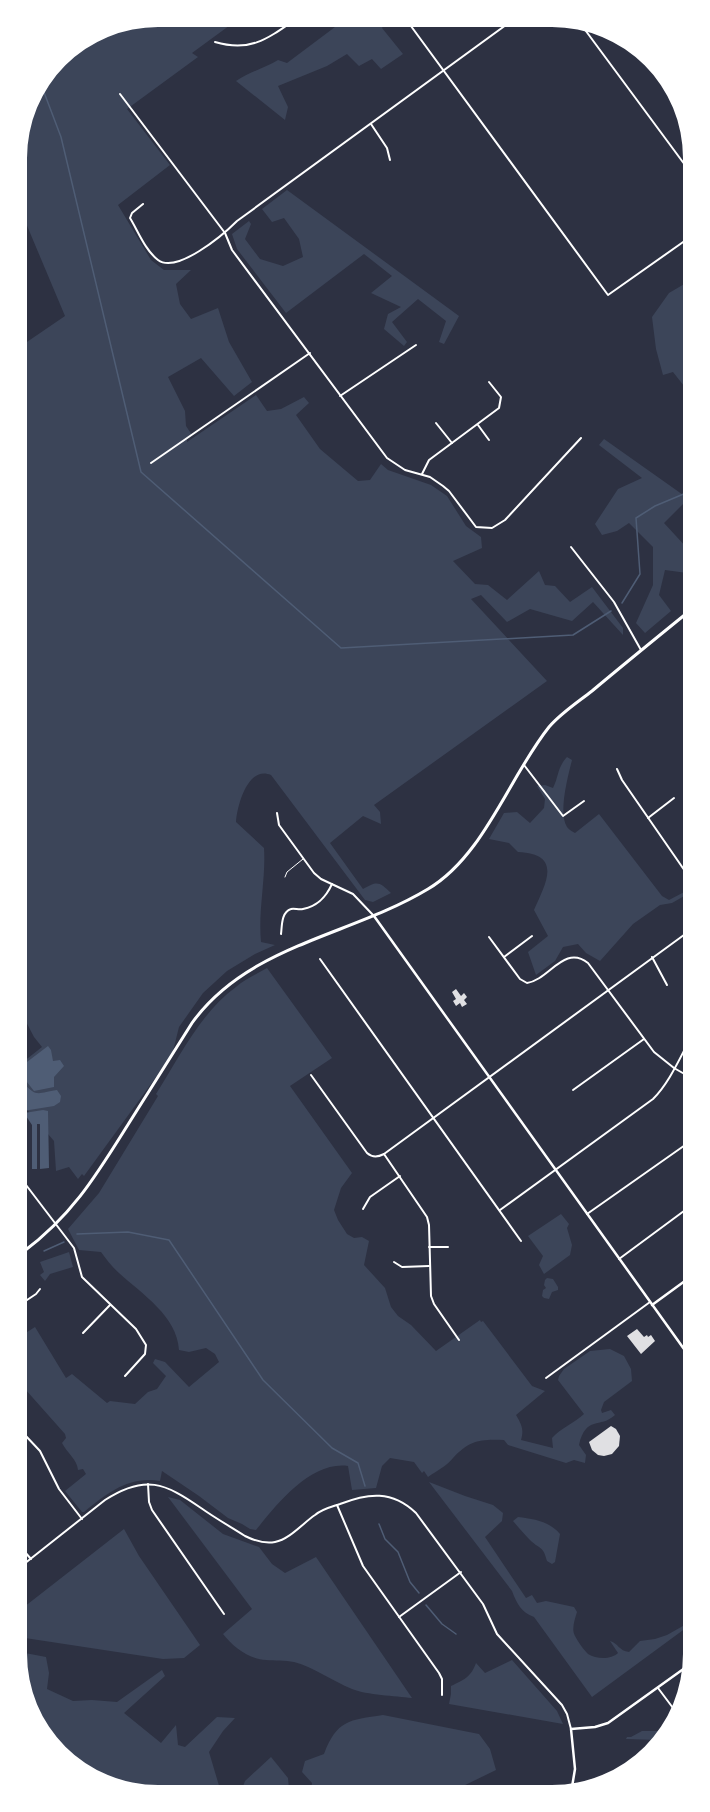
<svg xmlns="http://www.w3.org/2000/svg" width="710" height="1812" font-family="'Source Serif 4',serif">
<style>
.green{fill:#3c4559}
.water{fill:#4f5d75}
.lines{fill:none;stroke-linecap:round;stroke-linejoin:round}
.stream{stroke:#4f5d75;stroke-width:1.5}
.building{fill:#e0e0e3}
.service{stroke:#fff;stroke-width:1}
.minor{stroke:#fff;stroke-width:2}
.tertiary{stroke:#fff;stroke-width:2.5}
.secondary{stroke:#fff;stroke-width:3}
</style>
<rect width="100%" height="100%" fill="#2d3142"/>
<!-- green -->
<g class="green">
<path d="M 158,20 L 237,20 L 192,53 L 198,57 L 127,109 L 170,165 L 118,205 L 151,260 L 164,270 L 191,270 L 176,284 L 180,304 L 191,319 L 218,308 L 229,342 L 252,382 L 234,396 L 201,358 L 168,377 L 185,411 L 186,426 L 192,435 L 187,439 L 187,442 L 256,395 L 267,411 L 281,409 L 304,397 L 309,403 L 296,415 L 320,449 L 358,481 L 370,480 L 381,464 L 388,470 L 431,485 L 447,496 L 466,526 L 481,537 L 482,548 L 453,561 L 475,584 L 488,585 L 507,600 L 539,571 L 545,585 L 555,586 L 570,602 L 592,587 L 623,628 L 623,635 L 593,602 L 572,621 L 530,609 L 507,622 L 481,595 L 471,599 L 547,681 L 374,805 L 380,812 L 381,824 L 363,816 L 330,843 L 363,889 C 377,881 379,881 391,893 L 373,902 L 365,900 L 271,775 C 248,765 237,806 236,822 L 264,848 C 266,879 258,911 261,942 L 275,945 L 255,954 L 227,971 L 203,993 L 179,1027 L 172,1055 L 84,1176 L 82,1174 L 78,1179 L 69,1167 L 56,1171 L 54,1141 L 23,1105 L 23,1062 L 42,1047 L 34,1037 L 23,1016 L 21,346 L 65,316 L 20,209 L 20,149 L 34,97 L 67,54 L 106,30 Z"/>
<path d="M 343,21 L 386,21 L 382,28 L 403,54 L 381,69 L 372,59 L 359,66 L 347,54 L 327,66 L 278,86 L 288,107 L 285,120 L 236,81 C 249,72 265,68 278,60 L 287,63 Z"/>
<path d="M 287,190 L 459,316 L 444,344 L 439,342 L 446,321 L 418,299 L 392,322 L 407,342 L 404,346 L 384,329 L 388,314 L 401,307 L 371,293 L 392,276 L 364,254 L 286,313 L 237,249 L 232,234 L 249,221 L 251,224 L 245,239 L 260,259 L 283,266 L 303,257 L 299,239 L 284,218 L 272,222 L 262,209 Z"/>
<path d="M 686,283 L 686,404 L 683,396 L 684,386 L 673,372 L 663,375 L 656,349 L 652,317 L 669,293 Z"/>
<path d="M 604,439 L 686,497 L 686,501 L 664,523 L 687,548 L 687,573 L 665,570 L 659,595 L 671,611 L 645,633 L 636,623 L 653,585 L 653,547 L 629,523 L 617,531 L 602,535 L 595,524 L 618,489 L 642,478 L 599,445 Z"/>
<path d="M 567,757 L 572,760 C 568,776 558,813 567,827 C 569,830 573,832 575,833 L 599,814 L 662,896 L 669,900 L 688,890 L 686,895 L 672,903 L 660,905 L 633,924 L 600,961 L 586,953 L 578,944 L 563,947 L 555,961 L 536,975 L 528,952 L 548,936 L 534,910 C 546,883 563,854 518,852 L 509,843 L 489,839 L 504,813 L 517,812 L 530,823 L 544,808 L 545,799 L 537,786 L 545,785 L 553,788 C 559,776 557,768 567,757 Z"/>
<path d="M 267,968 L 332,1058 L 290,1086 L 352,1173 L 341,1188 L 334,1210 L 338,1220 L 347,1234 L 354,1238 L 362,1237 L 369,1241 L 364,1265 L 385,1288 L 391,1307 L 398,1316 L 411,1325 L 436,1351 L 480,1320 L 481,1322 L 483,1321 L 532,1386 L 545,1391 L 516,1415 C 522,1425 524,1430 521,1440 L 553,1448 L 552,1438 C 561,1428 574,1423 584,1414 L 558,1380 L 559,1376 L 564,1369 L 590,1351 L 610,1349 L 624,1356 L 631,1369 L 632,1381 L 604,1402 L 601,1410 L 602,1413 L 611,1410 L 615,1415 C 600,1429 586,1415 579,1445 L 586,1455 L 585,1463 L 574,1460 L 566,1463 L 508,1445 L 504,1440 C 480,1439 470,1440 453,1458 C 447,1466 436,1471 428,1477 L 424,1471 L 422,1473 L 414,1462 L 390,1458 L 382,1466 L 376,1488 L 352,1490 L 348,1466 C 311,1461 277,1504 256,1530 L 250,1529 L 242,1524 L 228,1518 L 199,1496 L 162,1471 L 160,1481 C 128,1476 108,1493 84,1512 L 82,1512 L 65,1491 L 86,1474 L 83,1469 L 78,1470 C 77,1459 67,1453 62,1443 L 66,1438 L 65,1434 L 25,1389 L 24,1334 L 35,1327 L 66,1378 L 72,1374 L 107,1403 L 110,1401 L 135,1404 L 148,1392 L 157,1389 L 166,1376 L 153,1363 L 155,1359 L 165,1362 L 189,1387 L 219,1362 L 215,1354 L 206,1348 L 189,1352 L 179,1350 C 177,1316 142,1294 119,1273 C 112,1267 106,1259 101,1252 L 79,1250 L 68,1229 L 99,1193 L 158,1096 L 156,1094 C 179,1058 200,1013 236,987 C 245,979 257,974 267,968 Z"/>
<path d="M 561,1214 L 569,1224 L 567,1228 L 572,1245 L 570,1255 L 544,1274 L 539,1265 L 543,1256 L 528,1236 Z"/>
<path d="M 69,1252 L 73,1267 L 50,1274 L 45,1281 L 40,1275 L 44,1272 L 40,1262 Z"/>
<path d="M 547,1278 L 553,1279 L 558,1287 L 558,1290 L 552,1292 L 549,1299 L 544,1298 L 542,1296 L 543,1290 L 546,1288 L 544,1285 L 545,1280 Z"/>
<path d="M 429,1482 L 465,1496 L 493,1505 L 503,1513 L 502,1521 L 485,1537 L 526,1598 L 532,1595 L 537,1603 L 546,1601 L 574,1607 L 577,1612 C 575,1619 571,1629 575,1636 C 578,1642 584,1650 588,1654 C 596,1659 611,1660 618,1653 L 610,1641 C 618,1643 619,1651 629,1652 L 640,1641 L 655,1639 L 667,1635 L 690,1622 L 690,1625 L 592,1697 L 534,1617 C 521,1612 517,1604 512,1591 Z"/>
<path d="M 168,1497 L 180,1500 L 223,1534 L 259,1547 L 272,1564 L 285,1573 L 316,1557 L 412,1698 C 395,1696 367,1695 352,1689 C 332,1681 314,1667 294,1662 C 285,1660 275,1661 266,1660 C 249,1659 233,1647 223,1634 L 252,1609 Z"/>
<path d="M 518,1517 C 534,1519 549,1521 560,1534 L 555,1562 L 552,1564 L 547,1561 C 543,1546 541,1550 531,1541 C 525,1535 519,1528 513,1521 Z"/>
<path d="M 124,1529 L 139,1556 L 200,1645 L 184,1658 L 163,1659 L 25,1638 L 24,1607 Z"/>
<path d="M 25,1653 L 46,1657 L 49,1673 L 47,1689 L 73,1701 L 92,1700 L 117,1702 L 162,1670 L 165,1676 L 124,1713 L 161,1743 L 176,1725 L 178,1745 L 185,1747 L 217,1717 L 235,1718 L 223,1731 L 209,1752 L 220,1789 L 131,1789 L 67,1758 L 39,1723 L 25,1689 Z"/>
<path d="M 512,1660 L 557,1711 L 563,1724 L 449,1704 L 451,1694 L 451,1686 C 464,1680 471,1677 476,1663 L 485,1673 Z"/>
<path d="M 383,1715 L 479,1734 L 490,1749 L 496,1770 L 459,1788 L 311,1789 L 312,1783 L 302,1772 L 305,1761 L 324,1754 C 337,1720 349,1720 383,1715 Z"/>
<path d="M 642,1731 L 659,1731 L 662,1734 L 659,1740 L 626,1739 L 627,1737 L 631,1737 Z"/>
<path d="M 271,1757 L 288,1778 L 289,1789 L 242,1789 L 245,1781 Z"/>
</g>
<!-- water -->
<g class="water">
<path d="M 48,1046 L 51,1050 L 53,1061 L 60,1060 L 64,1066 L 54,1077 L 54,1087 L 34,1091 L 23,1077 L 23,1065 Z"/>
<path d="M 23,1082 C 36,1098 38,1093 57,1090 L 61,1096 L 60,1102 L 54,1106 L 23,1111 Z"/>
<path d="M 43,1110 L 48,1111 L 49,1168 L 40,1169 L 40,1124 L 37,1124 L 37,1169 L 32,1169 L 32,1125 L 24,1113 Z"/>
</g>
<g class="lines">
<!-- stream -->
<g class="stream">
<path d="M 42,87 L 61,137 L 141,472 L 341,648 L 573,635 L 611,611"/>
<path d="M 622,603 L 640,574 L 636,518 L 655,506 L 686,493"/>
<path d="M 77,1234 L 128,1232 L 169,1240 L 263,1380 L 332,1448 L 358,1463 L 365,1486"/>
<path d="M 44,1251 L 64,1242"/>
<path d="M 379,1524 L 385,1539 L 398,1552 L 410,1582 L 419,1593"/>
<path d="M 426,1605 L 442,1624 L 456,1634"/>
</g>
</g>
<!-- building -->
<g class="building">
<path d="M 456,989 L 461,996 L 464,993 L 467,997 L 464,1000 L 467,1004 L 462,1007 L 460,1003 L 456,1006 L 453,1001 L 456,999 L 452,992 Z"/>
<path d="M 637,1329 L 644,1337 L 647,1335 L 648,1337 L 651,1335 L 655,1341 L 641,1354 L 627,1336 Z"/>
<path d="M 611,1426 L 616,1429 L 620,1436 L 619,1446 L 612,1454 L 604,1456 L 598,1455 L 592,1450 L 589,1442 Z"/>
</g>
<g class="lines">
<!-- service -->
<path class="service" d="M 285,877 L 287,872 L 303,859"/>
<!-- minor -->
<g class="minor">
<path d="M 408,22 L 608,295 L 686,240"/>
<path d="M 580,23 L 685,165"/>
<path d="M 215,42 C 249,52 266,40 293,21"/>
<path d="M 120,94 L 225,233 L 232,250 L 387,458 L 405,470 L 430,477 L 443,486 L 449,491 L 476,527 L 492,528 L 505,520 L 581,438"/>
<path d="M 371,124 L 387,148 L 390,160"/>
<path d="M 143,204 L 132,213 L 130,218 C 138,231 145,250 158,260 C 177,274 223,235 237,221 L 510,22"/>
<path d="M 21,290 L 21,305"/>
<path d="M 340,396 L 416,345"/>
<path d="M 436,423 L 452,443"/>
<path d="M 478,425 L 489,440"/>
<path d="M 151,463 L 310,353"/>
<path d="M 422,474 L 429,460 L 499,408 L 501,397 L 489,382"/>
<path d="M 571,547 L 614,602 L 641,650"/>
<path d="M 686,580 L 687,580"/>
<path d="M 524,765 L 563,816 L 584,801"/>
<path d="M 617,769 L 622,780 L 687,874"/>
<path d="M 277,813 L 279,825 L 314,873 L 321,879 L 353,894 L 373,915"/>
<path d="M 648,818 L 674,798"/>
<path d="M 281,934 C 282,927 281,912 291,909 C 294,908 299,910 303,909 C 318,906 326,897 332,884"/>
<path d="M 489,937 L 520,979 L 527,983 C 549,980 564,944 588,963 L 654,1052 L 674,1068 L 688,1076"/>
<path d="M 504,957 L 532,936"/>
<path d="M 652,957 L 667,985"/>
<path d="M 320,959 L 521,1241"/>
<path d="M 23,1053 L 25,1056"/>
<path d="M 311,1075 L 367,1153 C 373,1158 378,1157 384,1154 L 427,1217 L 429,1225 L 431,1296 L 434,1304 L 459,1340"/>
<path d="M 573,1090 L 644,1039"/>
<path d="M 384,1154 L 688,932"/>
<path d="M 23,1181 L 74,1248 L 82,1277 L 136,1329 L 146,1345 L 145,1354 L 125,1376"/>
<path d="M 363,1209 L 370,1197 L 400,1176"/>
<path d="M 500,1210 L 653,1099 C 668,1084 678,1062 688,1043"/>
<path d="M 587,1214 L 688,1143"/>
<path d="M 429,1247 L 448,1247"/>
<path d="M 619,1259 L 688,1208"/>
<path d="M 394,1262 L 402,1267 L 429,1266"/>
<path d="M 24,1302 L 36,1294 L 40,1289"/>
<path d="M 83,1333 L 110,1305"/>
<path d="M 546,1378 L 650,1302"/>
<path d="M 24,1434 L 40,1451 L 59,1489 L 82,1519"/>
<path d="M 148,1484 L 149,1502 L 152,1510 L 224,1614"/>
<path d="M 337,1505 L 363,1566 L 439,1673 L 442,1679 L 442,1695"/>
<path d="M 24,1551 L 31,1559"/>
<path d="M 24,1564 L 105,1500 C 145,1474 165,1483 201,1508 C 215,1518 231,1527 245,1536 C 255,1541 264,1544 275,1542 C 290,1539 303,1523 315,1515 C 322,1509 331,1507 340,1504 C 368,1493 392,1490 416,1513 L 483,1604 L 497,1634 L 562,1705 L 567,1714 L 571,1729"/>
<path d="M 399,1617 L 461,1572"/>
<path d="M 658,1688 L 676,1712"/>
</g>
<!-- tertiary -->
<g class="tertiary">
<path d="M 374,916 L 689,1356"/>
<path d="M 652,1305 L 689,1278"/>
<path d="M 572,1787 L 575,1769 L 571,1729 L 595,1727 L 608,1723 L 689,1665"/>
</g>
<!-- secondary -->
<path class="secondary" d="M 23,1252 C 73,1215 97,1174 129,1123 C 150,1090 171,1056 192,1023 C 248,945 350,936 428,889 C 484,856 509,777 549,727 C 561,713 578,702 592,691 C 623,665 655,639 687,613"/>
</g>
<!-- crop -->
<path d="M0 0H710V1812H0ZM158 27H552A131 131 0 0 1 683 158V1654A131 131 0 0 1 552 1785H158A131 131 0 0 1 27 1654V158A131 131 0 0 1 158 27Z" fill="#fff" fill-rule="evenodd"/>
</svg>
